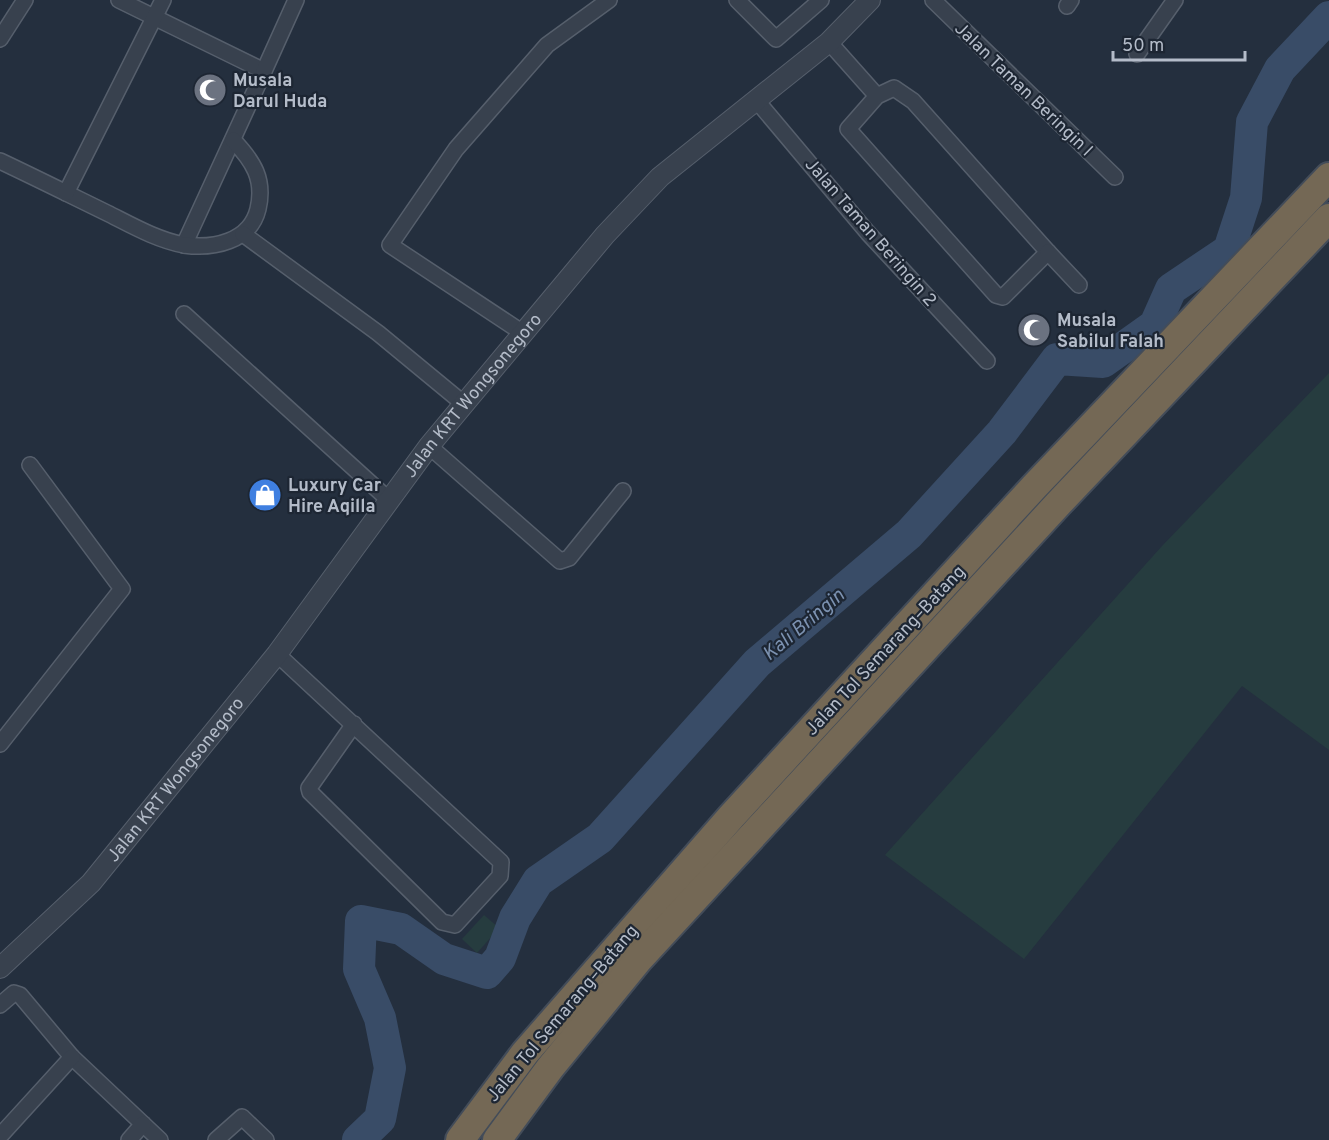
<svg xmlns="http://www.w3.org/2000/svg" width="1329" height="1140" font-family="Overpass,sans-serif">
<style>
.green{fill:#263c3f}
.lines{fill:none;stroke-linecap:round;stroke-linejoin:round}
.river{stroke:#394c67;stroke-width:32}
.minor-casing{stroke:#565f6c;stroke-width:18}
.tertiary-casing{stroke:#565f6c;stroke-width:22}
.motorway-casing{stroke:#434c59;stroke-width:32}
.minor{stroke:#38414e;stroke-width:15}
.tertiary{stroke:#38414e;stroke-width:20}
.motorway{stroke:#746855;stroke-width:28}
.labels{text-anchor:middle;stroke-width:4.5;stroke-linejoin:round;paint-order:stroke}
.poi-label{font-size:18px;font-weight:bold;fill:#b4bcc9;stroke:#1d2633;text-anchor:start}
.street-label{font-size:18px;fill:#b4bcc9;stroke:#1d2633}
.water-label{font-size:20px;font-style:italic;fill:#7c92b1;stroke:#1d2633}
</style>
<rect width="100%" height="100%" fill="#242f3e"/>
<!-- green -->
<g class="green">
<path d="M 1329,373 L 1329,750 L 1242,686 L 1024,959 L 885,855 L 1162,546 Z"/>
<path d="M 484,915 L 499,928 L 477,953 L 462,939 Z"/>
</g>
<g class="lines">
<!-- river -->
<path class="river" d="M 358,1140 L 380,1119 L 390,1068 L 380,1018 L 359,969 L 361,921 L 401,929 L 444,959 L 487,973 L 500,958 L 515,918 L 538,881 L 600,838 L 757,663 L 909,534 L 1002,432 L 1057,359 L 1103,362 L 1155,325 L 1171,289 L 1229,250 L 1246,198 L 1252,122 L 1280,69 L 1329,17"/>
<!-- minor casing -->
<g class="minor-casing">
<g id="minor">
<path d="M 119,0 L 264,71 L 184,245"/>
<path d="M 737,0 L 776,39 L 821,0"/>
<path d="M 933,0 L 1115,177"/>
<path d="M 1067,6 L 1071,0"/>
<path d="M 0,39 L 25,0"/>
<path d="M 829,42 L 877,96 L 894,88 L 913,101 L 1048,252 L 1003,297 L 996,295 L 848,129 L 877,96"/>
<path d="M 1137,54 L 1175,0"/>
<path d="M 264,71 L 296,0"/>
<path d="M 757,101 L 868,233 L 987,361"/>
<path d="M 0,161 C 36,178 72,196 107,213 C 131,225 157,240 184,245 C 213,249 250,242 258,209 C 265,179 253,161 233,140"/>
<path d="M 66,193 L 163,0"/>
<path d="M 243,234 L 378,333 L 464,404"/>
<path d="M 1048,252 L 1079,285"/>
<path d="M 184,314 L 389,500"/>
<path d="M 523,333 L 390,245 L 456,149 L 547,45 L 609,0"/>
<path d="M 429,446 L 560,561 L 569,558 L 623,491"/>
<path d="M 277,654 L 501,862 L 500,876 L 455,925 L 442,922 L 310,792 L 309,788 L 354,724"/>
<path d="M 0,744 L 122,589 L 30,465"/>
<path d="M 0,1005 L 14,993 L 20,995 L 72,1057 L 160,1140"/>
<path d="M 0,1136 L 72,1057"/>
<path d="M 129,1140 L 143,1124"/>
<path d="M 216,1140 L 242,1117 L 266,1140"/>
</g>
</g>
<!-- tertiary casing -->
<g class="tertiary-casing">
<g id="tertiary">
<path id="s1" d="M 0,968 L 91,883 L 277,654 L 429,446 L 605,235 L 660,177 L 829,42 L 870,0"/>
</g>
</g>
<!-- motorway casing -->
<g class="motorway-casing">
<g id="motorway">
<path d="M 460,1140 L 525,1053 L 731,817 L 1034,487 L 1329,177"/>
<path d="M 497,1140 L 550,1068 L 639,959 L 1058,504 L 1329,218"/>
</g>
</g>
<!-- minor -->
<use href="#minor" class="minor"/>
<!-- tertiary -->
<use href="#tertiary" class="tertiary"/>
<!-- motorway -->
<use href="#motorway" class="motorway"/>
</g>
<!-- icons -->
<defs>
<g id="mosque-disc" transform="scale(1.725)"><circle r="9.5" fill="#6b7280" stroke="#1d2633"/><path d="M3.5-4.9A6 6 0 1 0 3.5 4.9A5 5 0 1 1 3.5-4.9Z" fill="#fff"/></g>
<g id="shop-disc" transform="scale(1.725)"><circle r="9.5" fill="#3f7fe0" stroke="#1d2633"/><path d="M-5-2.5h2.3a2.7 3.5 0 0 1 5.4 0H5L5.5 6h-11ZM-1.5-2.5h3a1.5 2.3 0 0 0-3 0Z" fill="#fff"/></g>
</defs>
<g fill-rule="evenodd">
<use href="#mosque-disc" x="210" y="90"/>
<use href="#mosque-disc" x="1034" y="330"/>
<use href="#shop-disc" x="265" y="495"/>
</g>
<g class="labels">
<!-- poi labels -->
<g class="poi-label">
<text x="233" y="86">Musala<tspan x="233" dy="21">Darul Huda</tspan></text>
<text x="1057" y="326">Musala<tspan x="1057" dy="21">Sabilul Falah</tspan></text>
<text x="288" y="491">Luxury Car<tspan x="288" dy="21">Hire Aqilla</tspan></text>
</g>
<!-- street labels -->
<g class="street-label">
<text transform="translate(1024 89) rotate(44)" y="6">Jalan Taman Beringin I</text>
<text transform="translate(871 232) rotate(49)" y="6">Jalan Taman Beringin 2</text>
<text dy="6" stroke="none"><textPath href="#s1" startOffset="744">Jalan KRT Wongsonegoro</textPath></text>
<text transform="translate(885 650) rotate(-47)" y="6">Jalan Tol Semarang–Batang</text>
<text dy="6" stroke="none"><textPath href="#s1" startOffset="258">Jalan KRT Wongsonegoro</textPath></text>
<text transform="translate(562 1013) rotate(-50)" y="6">Jalan Tol Semarang–Batang</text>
</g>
<!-- water labels -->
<g class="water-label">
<text transform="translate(803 624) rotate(-40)" y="7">Kali Bringin</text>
</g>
</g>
<!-- scale -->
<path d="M1113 51v9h132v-9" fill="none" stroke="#b4bcc9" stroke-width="3"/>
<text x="1122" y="51" font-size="18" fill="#b4bcc9" stroke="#1d2633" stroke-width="4.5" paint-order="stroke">50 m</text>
</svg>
